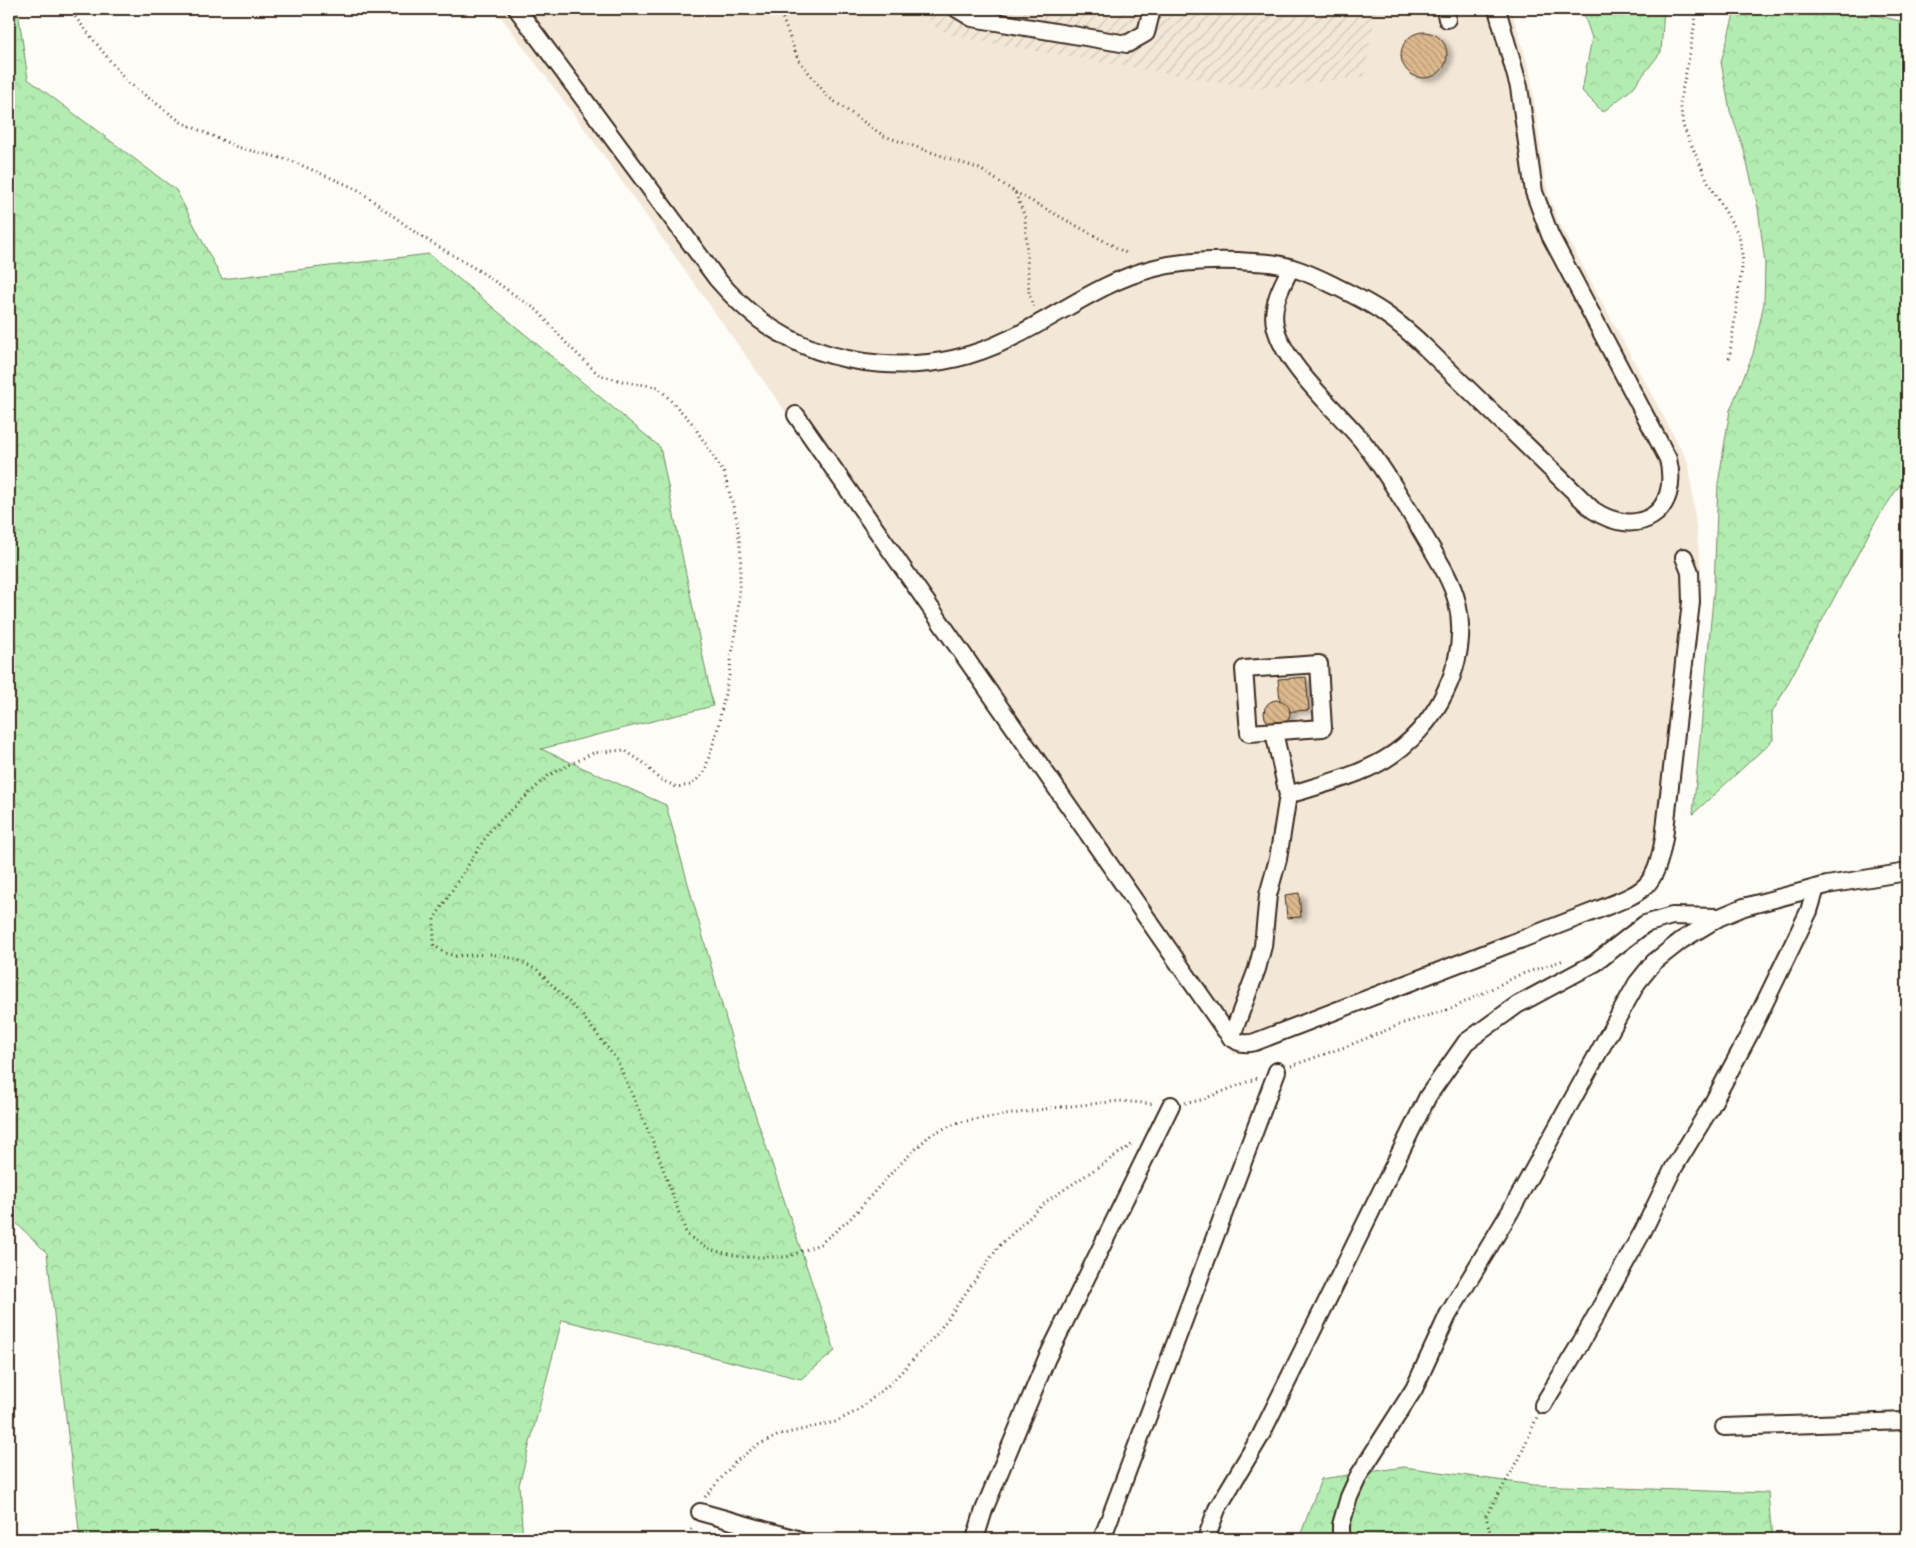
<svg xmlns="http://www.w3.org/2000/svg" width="1916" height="1548" font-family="'Playpen Sans',sans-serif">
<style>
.built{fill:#f3e8d8}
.industrial{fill:url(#industrial-furrows)}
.forest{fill:url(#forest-crowns);stroke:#768b67}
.building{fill:url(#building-back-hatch);stroke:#3b2a1e;filter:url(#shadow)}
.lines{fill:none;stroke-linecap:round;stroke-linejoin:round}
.minor-casing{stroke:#3b2a1e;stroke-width:20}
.path{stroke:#3b2a1e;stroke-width:3;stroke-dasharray:1 4;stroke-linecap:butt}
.minor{stroke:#fdfcf7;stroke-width:16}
</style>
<defs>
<pattern id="industrial-furrows" width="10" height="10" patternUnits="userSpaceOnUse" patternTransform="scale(1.25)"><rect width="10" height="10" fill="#f3e8d8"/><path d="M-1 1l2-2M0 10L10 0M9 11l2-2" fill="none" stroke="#d1c7b9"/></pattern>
<pattern id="forest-crowns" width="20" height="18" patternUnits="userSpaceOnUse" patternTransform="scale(1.25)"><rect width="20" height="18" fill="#b2ecb0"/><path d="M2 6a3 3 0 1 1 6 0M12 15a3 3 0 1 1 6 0" fill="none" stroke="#9acb97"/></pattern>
<pattern id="building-back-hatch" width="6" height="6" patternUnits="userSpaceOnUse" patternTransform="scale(1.25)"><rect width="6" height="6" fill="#ddb98e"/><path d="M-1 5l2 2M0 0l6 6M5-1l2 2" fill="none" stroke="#b49773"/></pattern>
<filter id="shadow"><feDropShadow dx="5.5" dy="3" stdDeviation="2.5" flood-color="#0004"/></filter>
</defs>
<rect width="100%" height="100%" fill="#fdfcf7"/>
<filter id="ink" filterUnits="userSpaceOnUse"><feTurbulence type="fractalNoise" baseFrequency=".02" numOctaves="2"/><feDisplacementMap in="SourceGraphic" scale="10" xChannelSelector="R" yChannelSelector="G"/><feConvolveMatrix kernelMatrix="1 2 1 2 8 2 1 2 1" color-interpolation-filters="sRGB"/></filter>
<g filter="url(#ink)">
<!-- built -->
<path class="built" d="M 495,9 L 1511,9 L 1530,71 L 1544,174 L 1549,197 L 1558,220 L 1689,464 L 1701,570 L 1667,858 L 1634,902 L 1234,1055 L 780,404 L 581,124 Z"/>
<!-- industrial -->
<path class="industrial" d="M 923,9 L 1376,9 L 1364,77 L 1256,89 L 956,37 L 936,28 L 925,15 Z"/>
<!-- forest -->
<g class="forest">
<path d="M 9,9 L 16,9 L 18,11 L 28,79 L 176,190 L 222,279 L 429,254 L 660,447 L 713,706 L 541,749 L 666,805 L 740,1069 L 835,1351 L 801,1379 L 562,1320 L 519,1485 L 523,1539 L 80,1539 L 47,1253 L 9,1216 Z"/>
<path d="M 1582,9 L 1664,9 L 1661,52 L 1632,89 L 1603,112 L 1582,91 L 1592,38 Z"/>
<path d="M 1733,9 L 1853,9 L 1907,23 L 1907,474 L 1874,524 L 1772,713 L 1773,740 L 1693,814 L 1714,588 L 1718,484 L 1730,410 L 1753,354 L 1764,303 L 1765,263 L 1758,208 L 1743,147 L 1730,111 L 1721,62 L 1733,18 Z"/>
<path d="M 1404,1467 L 1533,1485 L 1768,1493 L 1772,1539 L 1299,1539 L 1321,1479 Z"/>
</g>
<!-- building -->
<g class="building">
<circle cx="1424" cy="55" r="23"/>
<path d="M 1306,677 L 1309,710 L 1281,712 L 1278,679 Z"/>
<circle cx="1277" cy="713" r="13"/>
<path d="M 1299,893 L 1301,917 L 1287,918 L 1285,895 Z"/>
</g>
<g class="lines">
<!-- minor casing -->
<g class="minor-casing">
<g id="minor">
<path d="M 517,9 L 717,279 C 730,294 744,308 760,320 C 830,372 930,378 1007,340 C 1057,317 1101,281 1155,268 C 1182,261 1210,260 1238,261 C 1248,262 1259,262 1269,263 C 1290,265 1310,274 1329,283 C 1347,292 1367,301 1384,313 C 1400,324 1415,337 1429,351 L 1593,510 C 1638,540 1681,513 1668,459 L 1550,235 L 1534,192 L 1519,87 L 1497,9"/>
<path d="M 957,9 L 972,18 L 1127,44 L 1146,33 L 1152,9"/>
<path d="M 1445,9 L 1447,19"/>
<path d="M 796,415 L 1225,1030 C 1234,1041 1241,1046 1255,1042 L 1600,909 C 1646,891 1655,888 1664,838 L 1691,602 L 1690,572 L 1684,557"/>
<path d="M 1319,664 L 1323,728 L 1249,733 L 1244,669 Z"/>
<path d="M 1288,795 C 1320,785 1355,777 1384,760 C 1436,729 1471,662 1457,602 C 1451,578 1435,555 1423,534 C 1404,503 1386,471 1363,442 C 1337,410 1283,365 1275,325 C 1271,305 1282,285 1291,268"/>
<path d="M 1231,1038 L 1257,969 L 1263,946 L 1268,895 L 1278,859 L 1288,795 L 1274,732"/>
<path d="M 1543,1405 L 1580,1344 L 1643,1231 L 1673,1169 L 1709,1110 L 1750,1033 L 1809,911 L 1816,888"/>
<path d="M 1724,1427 L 1907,1421"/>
<path d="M 700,1512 L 797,1539"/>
<path d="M 975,1539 L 984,1510 L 1047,1358 L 1171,1105"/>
<path d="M 1102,1539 L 1277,1071"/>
<path d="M 1206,1539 L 1217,1509 L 1260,1437 L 1428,1096 L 1466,1042 L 1517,1005 L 1595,963 L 1645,924 L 1672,916 L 1719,917"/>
<path d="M 1341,1539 L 1341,1525 L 1349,1497 L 1359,1475 L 1414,1389 L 1448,1315 L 1510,1212 L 1637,983 L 1654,962 L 1682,940 L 1720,917 L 1744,907 L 1827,885 L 1907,872"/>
</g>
</g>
<!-- path -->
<g class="path">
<path d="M 69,9 L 126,81 L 181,122 L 237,147 L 289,160 L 357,189 L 419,235 L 481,272 L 537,310 L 568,345 L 599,375 L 626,382 L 658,387 L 692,423 L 724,473 L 737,520 L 741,555 L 738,612 L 729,675 L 717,731 L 704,773 L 691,785 L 677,787 L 659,779 L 645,764 L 624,750 L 593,753 L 549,775 L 491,829 L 434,919 L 434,945 L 444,953 L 456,956 L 491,954 L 516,959 L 537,970 L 581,1014 L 617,1060 L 656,1149 L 687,1235 L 708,1249 L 742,1257 L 787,1257 L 820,1244 L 849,1220 L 895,1169 L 931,1134 L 960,1122 L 1051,1108 L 1120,1101 L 1155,1104"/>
<path d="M 779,9 L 798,59 L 828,97 L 884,136 L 980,169 L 1015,192 L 1025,217 L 1029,294 L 1035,310"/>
<path d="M 1697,9 L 1689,58 L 1680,100 L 1683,126 L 1708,182 L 1739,235 L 1743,261 L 1729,360"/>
<path d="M 1015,192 L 1128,254"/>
<path d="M 1291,1066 L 1350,1045 L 1404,1023 L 1453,1008 L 1519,975 L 1564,960"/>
<path d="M 1185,1103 L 1201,1100 L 1257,1078"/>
<path d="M 705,1497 L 736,1461 L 756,1446 L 779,1435 L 835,1422 L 857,1411 L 891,1383 L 936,1335 L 999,1246 L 1047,1201 L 1133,1144"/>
<path d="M 687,1539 L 693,1526"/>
<path d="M 1495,1539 L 1490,1532 L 1486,1516 L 1519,1459 L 1537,1417"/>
</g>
<!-- minor -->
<use href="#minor" class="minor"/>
</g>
</g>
<!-- margin -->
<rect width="1916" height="1548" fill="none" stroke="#fdfcf7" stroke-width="30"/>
<rect x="15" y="15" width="1886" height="1518" fill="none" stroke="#3b2a1e" stroke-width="2" filter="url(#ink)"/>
</svg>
